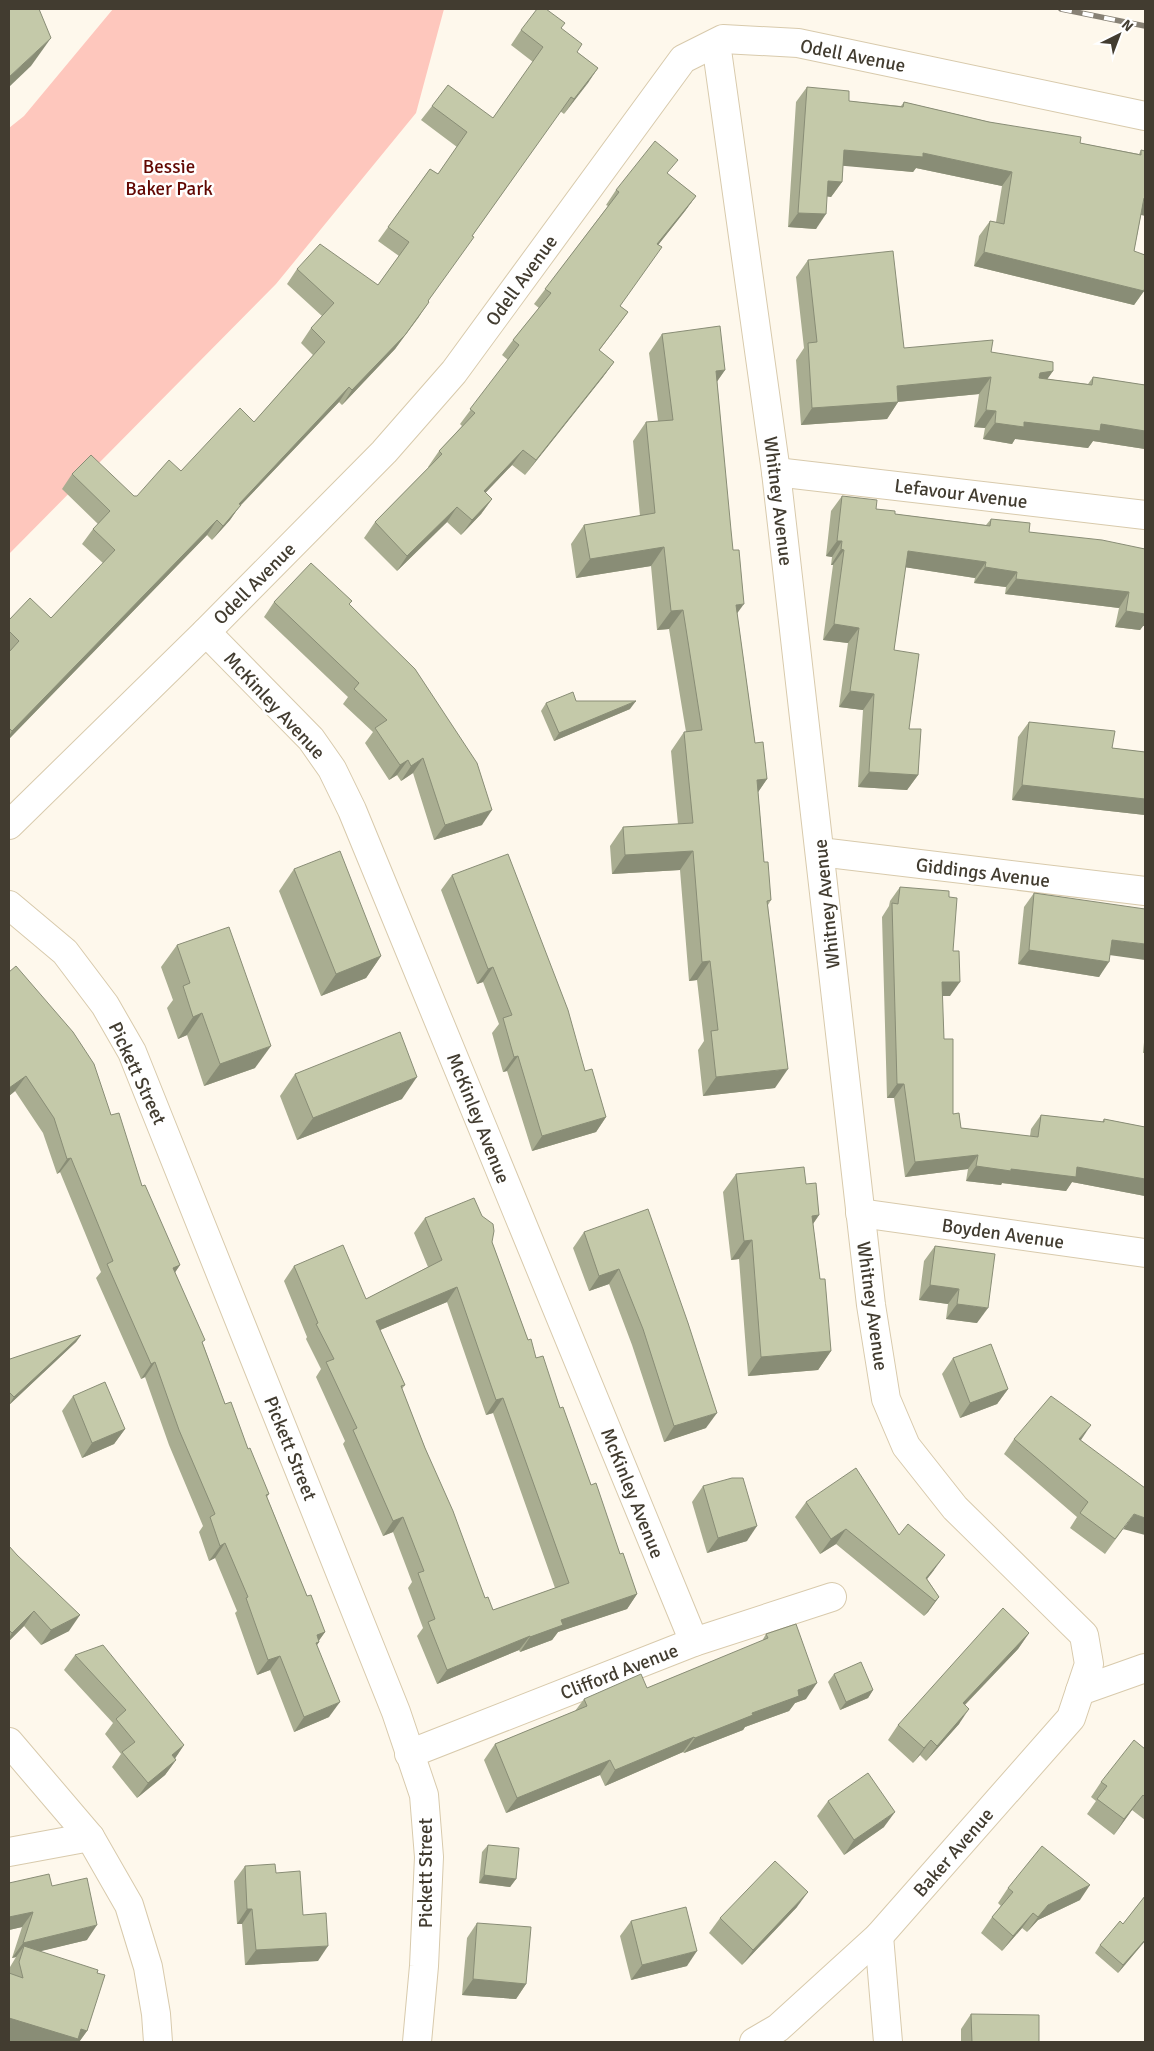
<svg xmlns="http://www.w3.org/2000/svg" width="1154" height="2051" font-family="Signika,sans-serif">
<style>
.green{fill:#fec7bd}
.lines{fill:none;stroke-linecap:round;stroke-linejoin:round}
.minor-casing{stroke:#d8caac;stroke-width:30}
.minor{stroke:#fff;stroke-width:28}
.rail-casing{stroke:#878175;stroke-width:5.5}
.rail{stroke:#fff;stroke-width:4;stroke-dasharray:11;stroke-linecap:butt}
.wall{fill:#a9ad91;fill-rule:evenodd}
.shaded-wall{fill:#898d76}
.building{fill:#c4c9a9;stroke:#898d76;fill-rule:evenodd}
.labels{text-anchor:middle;stroke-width:5;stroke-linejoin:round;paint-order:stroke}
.street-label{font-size:19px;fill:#423c30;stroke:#fff}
.park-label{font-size:19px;fill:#620803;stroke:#fff}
</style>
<rect width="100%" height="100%" fill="#fef8ec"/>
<!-- green -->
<path class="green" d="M 113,9 L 444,9 L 416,113 L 276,284 L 9,554 L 9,128 L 24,116 Z"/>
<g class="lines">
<!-- minor casing -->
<g class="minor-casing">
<g id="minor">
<path d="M 716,43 L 776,472 L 871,1305 L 886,1399 L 906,1446 L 955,1508 L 1084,1635 L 1089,1664 L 1080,1691"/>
<path d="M 776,472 L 1145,515"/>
<path d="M 206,632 L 311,739 L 332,769 L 352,810 L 694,1642"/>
<path d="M 9,825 L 206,632 L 384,452 L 454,372 L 683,59 L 723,39 L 798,43 L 1145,116"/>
<path d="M 820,852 L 1145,891"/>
<path d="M 9,905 L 65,952 L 105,1005 L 132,1052 L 396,1712 L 424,1795 L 429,1857 L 424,1966 L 417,2042"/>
<path d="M 860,1213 L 1145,1253"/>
<path d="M 9,1742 L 90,1837 L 129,1905 L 148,1967 L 156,2014 L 158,2042"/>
<path d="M 409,1754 L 694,1642 L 832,1597"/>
<path d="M 9,1852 L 90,1837"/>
<path d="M 879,1936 L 888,2042"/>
<path d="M 754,2042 L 778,2028 L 879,1936 L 1071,1718 L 1080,1691 L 1145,1668"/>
</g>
</g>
<!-- minor -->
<use href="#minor" class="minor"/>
<!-- rail casing -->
<g class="rail-casing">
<path id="rail" d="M 1061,9 L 1145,26"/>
</g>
<!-- rail -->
<use href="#rail" class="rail"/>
</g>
<!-- wall -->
<g class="wall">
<path d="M 561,28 L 577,52 L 598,68 L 564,114 L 560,111 L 472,236 L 428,301 L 419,317 L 395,349 L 342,405 L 339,402 L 239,507 L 230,520 L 212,540 L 207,535 L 9,739 L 9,620 L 51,618 L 103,563 L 82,544 L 93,529 L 98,524 L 62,489 L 72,474 L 134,496 L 137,496 L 181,471 L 254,422 L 313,355 L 301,343 L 311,328 L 322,316 L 287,284 L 297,269 L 378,285 L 399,256 L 378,241 L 430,169 L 438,174 L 457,147 L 421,120 L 432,106 L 493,118 L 533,62 L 511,45 L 521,30 Z"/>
<path d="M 807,87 L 849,101 L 901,106 L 904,102 L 1080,143 L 1139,154 L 1141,150 L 1141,215 L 1134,251 L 1144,291 L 1134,305 L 974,266 L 979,236 L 990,221 L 996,222 L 1002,186 L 916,168 L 913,172 L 843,165 L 842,182 L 831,197 L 827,196 L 816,229 L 788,227 L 796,102 Z"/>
<path d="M 668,174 L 696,196 L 685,211 L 658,245 L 620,306 L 628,312 L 599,350 L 614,362 L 603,377 L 525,475 L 512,465 L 485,493 L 492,499 L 481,514 L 461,535 L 447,522 L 397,571 L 364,538 L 375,522 L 429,467 L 428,467 L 439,451 L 462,426 L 460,424 L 508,360 L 502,355 L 513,340 L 539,308 L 534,304 L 608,206 L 606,205 L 616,190 Z"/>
<path d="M 808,260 L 904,348 L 991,352 L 1053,371 L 1047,379 L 1088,384 L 1093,377 L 1145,385 L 1145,449 L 1093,441 L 1088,448 L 1015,439 L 1012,444 L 983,439 L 985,428 L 974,427 L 979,394 L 898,402 L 887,419 L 801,425 L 796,360 L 804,348 L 796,277 Z"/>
<path d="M 662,334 L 725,370 L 717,381 L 737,613 L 755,743 L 767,779 L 758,792 L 764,862 L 771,900 L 768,905 L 775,1088 L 703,1096 L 698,1050 L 704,1041 L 697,980 L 689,981 L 680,870 L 612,874 L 610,846 L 623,827 L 678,824 L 671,751 L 684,732 L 686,732 L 669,629 L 657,630 L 651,566 L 576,578 L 571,544 L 584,525 L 640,516 L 633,441 L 646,422 L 658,421 L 649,353 Z"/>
<path d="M 842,496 L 876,509 L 895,514 L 986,525 L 991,519 L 1029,532 L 1145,549 L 1145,626 L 1143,626 L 1140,630 L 1115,627 L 1119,608 L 1005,594 L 1006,587 L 974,583 L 975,578 L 905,567 L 894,650 L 918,775 L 907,790 L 858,787 L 863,710 L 839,707 L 848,643 L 823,640 L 833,565 L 831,565 L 832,557 L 826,556 L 831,511 Z"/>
<path d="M 274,602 L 349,605 L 482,825 L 434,840 L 413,773 L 401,781 L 397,775 L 389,780 L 365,743 L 373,732 L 343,704 L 348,697 L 264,617 Z"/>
<path d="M 576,701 L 630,709 L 554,741 L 541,711 L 546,703 Z"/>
<path d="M 1029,722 L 1112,748 L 1145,752 L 1145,815 L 1012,800 L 1018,737 Z"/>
<path d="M 294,869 L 381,956 L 366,978 L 321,996 L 279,891 Z"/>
<path d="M 452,875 L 585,1071 L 606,1117 L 596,1132 L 532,1151 L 507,1071 L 503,1072 L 492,1033 L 499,1024 L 483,982 L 477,984 L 441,890 Z"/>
<path d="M 900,887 L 949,897 L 953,951 L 950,996 L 942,996 L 944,1039 L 953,1114 L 961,1128 L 1030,1136 L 1031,1129 L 1041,1115 L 1102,1122 L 1104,1119 L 1145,1127 L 1145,1196 L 1072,1182 L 1066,1191 L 1002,1183 L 1001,1185 L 966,1181 L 968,1169 L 905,1177 L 894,1098 L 887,1098 L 882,917 L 889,906 L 890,901 Z"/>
<path d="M 1034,893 L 1131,908 L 1110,955 L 1099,977 L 1018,964 L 1024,907 Z"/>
<path d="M 177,945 L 255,1068 L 204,1086 L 187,1035 L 178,1039 L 167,1008 L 173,1000 L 161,967 Z"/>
<path d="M 9,972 L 111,1115 L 142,1186 L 180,1265 L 175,1272 L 203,1344 L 225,1404 L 248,1449 L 269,1494 L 267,1497 L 307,1596 L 325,1632 L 319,1640 L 319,1642 L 317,1645 L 329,1717 L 294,1732 L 270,1670 L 257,1675 L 235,1613 L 237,1611 L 215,1558 L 209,1561 L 199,1532 L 203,1526 L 169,1445 L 145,1377 L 141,1379 L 96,1278 L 101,1272 L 60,1172 L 57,1174 L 43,1133 L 15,1091 L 9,1096 Z"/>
<path d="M 1145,1032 L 1145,1053 L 1143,1053 Z"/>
<path d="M 295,1074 L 402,1099 L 297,1140 L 280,1096 Z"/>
<path d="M 736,1174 L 806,1184 L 819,1215 L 813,1224 L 820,1279 L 831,1351 L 818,1370 L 748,1376 L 739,1259 L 731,1260 L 723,1192 Z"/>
<path d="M 425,1218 L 492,1242 L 528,1340 L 560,1408 L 591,1485 L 637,1594 L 627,1609 L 558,1632 L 552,1640 L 520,1652 L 519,1650 L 437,1684 L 417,1636 L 423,1628 L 408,1588 L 412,1582 L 393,1532 L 383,1536 L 343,1444 L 345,1441 L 316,1377 L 321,1369 L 306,1339 L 307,1337 L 284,1281 L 294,1266 L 366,1299 L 428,1267 L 414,1233 ZM 447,1302 L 486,1415 L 493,1413 L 555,1588 L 493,1610 L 485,1598 L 425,1448 L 402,1389 L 405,1385 L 380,1330 Z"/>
<path d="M 584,1232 L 688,1323 L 706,1428 L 664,1442 L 632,1345 L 609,1284 L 589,1291 L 573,1248 Z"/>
<path d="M 935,1246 L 977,1323 L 946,1319 L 948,1304 L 919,1300 L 924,1261 Z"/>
<path d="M 81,1335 L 76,1342 L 9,1405 L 9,1360 Z"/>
<path d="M 953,1358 L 1008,1389 L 997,1404 L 960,1418 L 942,1374 Z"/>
<path d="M 73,1396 L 125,1429 L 114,1444 L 82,1458 L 62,1411 Z"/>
<path d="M 1014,1439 L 1080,1440 L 1123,1529 L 1105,1554 L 1070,1528 L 1077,1517 L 1004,1454 Z"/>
<path d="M 703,1486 L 747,1541 L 707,1553 L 692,1502 Z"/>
<path d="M 806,1502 L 899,1535 L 934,1570 L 927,1579 L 939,1597 L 928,1612 L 924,1616 L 836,1544 L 820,1554 L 795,1517 Z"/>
<path d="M 9,1546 L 69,1631 L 41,1645 L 24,1626 L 9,1641 Z"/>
<path d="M 1029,1633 L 1018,1649 L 965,1705 L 959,1724 L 926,1761 L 920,1755 L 913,1763 L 888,1740 L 898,1725 Z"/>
<path d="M 766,1634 L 806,1699 L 795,1703 L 789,1711 L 745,1727 L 743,1730 L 684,1753 L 683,1752 L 605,1786 L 600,1775 L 506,1813 L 484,1760 L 495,1744 L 575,1711 L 584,1699 L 647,1688 L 762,1641 Z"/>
<path d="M 75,1655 L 184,1745 L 175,1758 L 176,1760 L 165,1775 L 137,1798 L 112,1767 L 121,1754 L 105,1734 L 113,1723 L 64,1670 Z"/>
<path d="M 834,1674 L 873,1690 L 868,1698 L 840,1710 L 828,1682 Z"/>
<path d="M 1145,1749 L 1145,1820 L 1132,1810 L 1114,1835 L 1087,1814 L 1096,1801 L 1091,1797 L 1101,1782 Z"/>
<path d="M 828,1801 L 884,1827 L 844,1855 L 817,1816 Z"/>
<path d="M 488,1845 L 516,1879 L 510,1887 L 479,1883 L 482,1852 Z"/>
<path d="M 245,1866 L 276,1873 L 318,1961 L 245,1965 L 242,1924 L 237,1924 L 234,1881 Z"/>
<path d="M 9,1883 L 52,1886 L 87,1940 L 40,1951 L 87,2031 L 79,2042 L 9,2042 L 9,1969 L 10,1967 L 16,1957 L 12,1958 L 22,1927 L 9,1930 Z"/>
<path d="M 1008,1888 L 1080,1900 L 1038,1920 L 1027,1932 L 1022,1928 L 1002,1951 L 981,1933 L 992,1917 L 1001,1906 L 998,1903 Z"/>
<path d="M 1145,1896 L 1145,1941 L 1118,1973 L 1095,1953 L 1100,1945 L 1123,1924 Z"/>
<path d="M 797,1907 L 742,1965 L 709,1933 L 720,1918 Z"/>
<path d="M 631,1921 L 687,1966 L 631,1980 L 620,1936 Z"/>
<path d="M 477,1923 L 526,1984 L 516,1999 L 462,1995 L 467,1938 Z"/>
<path d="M 971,2014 L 1039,2042 L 961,2042 L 961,2029 Z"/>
</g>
<!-- shaded-wall -->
<g class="shaded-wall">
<path d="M 51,38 L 31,66 L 9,87 L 9,77 Z"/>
<path d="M 598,68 L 588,83 L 564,114 L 574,99 Z"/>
<path d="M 844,150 L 923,153 L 1012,172 L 1002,186 L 916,168 L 913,172 L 834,165 Z"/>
<path d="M 828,181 L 842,182 L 831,197 L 817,195 Z"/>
<path d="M 696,196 L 685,211 L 647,259 L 657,244 Z"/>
<path d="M 1144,198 L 1145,198 L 1145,216 L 1134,213 Z"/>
<path d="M 798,213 L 826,214 L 816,229 L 788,227 Z"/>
<path d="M 984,252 L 1144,291 L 1134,305 L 974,266 Z"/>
<path d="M 429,302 L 395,349 L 342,405 L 352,390 Z"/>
<path d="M 628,312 L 617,327 L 588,365 L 599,350 Z"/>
<path d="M 614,362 L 603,377 L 525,475 L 536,460 Z"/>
<path d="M 725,370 L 712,389 L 716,371 Z"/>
<path d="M 1053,371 L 1041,388 L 1029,389 L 1040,373 Z"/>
<path d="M 991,377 L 979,394 L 886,403 L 897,386 Z"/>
<path d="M 349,387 L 339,402 L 239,507 L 230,520 L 212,540 L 239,504 Z"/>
<path d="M 898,402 L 887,419 L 801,425 L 812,408 Z"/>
<path d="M 986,410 L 996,411 L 985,428 L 974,427 Z"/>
<path d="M 1024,422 L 1101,424 L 1145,431 L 1145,449 L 1093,441 L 1088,448 L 1015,439 L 1012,444 L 983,439 L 995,423 Z"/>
<path d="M 523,450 L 512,465 L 473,506 L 484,491 Z"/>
<path d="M 492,499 L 481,514 L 461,535 L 472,520 Z"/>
<path d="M 457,507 L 447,522 L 397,571 L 407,556 Z"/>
<path d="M 217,520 L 207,535 L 9,739 L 9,736 L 12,731 Z"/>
<path d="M 837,541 L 842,541 L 832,557 L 826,556 Z"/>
<path d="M 664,547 L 651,566 L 576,578 L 590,559 Z"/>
<path d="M 841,549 L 844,550 L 833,565 L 831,565 Z"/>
<path d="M 908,551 L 986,562 L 975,578 L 897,566 Z"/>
<path d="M 985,567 L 1017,572 L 1006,587 L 974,583 Z"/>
<path d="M 1016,579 L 1129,592 L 1119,608 L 1005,594 Z"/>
<path d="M 744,604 L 730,623 L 736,605 Z"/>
<path d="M 683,610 L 669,629 L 657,630 L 671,611 Z"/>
<path d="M 1126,611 L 1145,614 L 1145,626 L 1143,626 L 1140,630 L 1115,627 Z"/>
<path d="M 834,624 L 859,628 L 848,643 L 823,640 Z"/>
<path d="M 850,691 L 874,694 L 863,710 L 839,707 Z"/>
<path d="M 636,701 L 630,709 L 554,741 L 559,733 Z"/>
<path d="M 423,758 L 413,773 L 401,781 L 411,766 Z"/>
<path d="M 408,760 L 397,775 L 389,780 L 400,765 Z"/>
<path d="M 869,772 L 918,775 L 907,790 L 858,787 Z"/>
<path d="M 767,779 L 754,798 L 757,780 Z"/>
<path d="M 1022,785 L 1145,799 L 1145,815 L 1012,800 Z"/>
<path d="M 492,810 L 482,825 L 434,840 L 445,825 Z"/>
<path d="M 693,851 L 680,870 L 612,874 L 625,855 Z"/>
<path d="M 1112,940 L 1145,944 L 1145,960 L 1102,954 Z"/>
<path d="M 1029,950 L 1109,962 L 1099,977 L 1018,964 Z"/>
<path d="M 381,956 L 366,978 L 321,996 L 336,974 Z"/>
<path d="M 710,961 L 697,980 L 689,981 L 702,962 Z"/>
<path d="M 493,967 L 483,982 L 477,984 L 488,969 Z"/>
<path d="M 942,982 L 960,982 L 950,996 L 932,996 Z"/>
<path d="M 202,1013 L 187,1035 L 178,1039 L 193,1017 Z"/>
<path d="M 271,1046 L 255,1068 L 204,1086 L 220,1064 Z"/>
<path d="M 518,1056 L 507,1071 L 503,1072 L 514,1057 Z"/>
<path d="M 788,1069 L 775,1088 L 703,1096 L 716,1077 Z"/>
<path d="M 26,1076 L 15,1091 L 9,1096 L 9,1088 Z"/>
<path d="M 417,1077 L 402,1099 L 297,1140 L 313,1118 Z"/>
<path d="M 897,1084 L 904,1084 L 894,1098 L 887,1098 Z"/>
<path d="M 606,1117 L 596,1132 L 532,1151 L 542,1136 Z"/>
<path d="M 978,1155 L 968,1169 L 905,1177 L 915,1162 Z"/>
<path d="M 71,1158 L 60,1172 L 57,1174 L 67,1159 Z"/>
<path d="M 976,1166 L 1011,1169 L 1077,1167 L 1145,1179 L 1145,1196 L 1072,1182 L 1066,1191 L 1002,1183 L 1001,1185 L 966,1181 Z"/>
<path d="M 819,1215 L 806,1234 L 812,1216 Z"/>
<path d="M 752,1240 L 739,1259 L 731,1260 L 744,1241 Z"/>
<path d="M 180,1265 L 170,1280 L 173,1268 Z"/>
<path d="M 619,1269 L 609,1284 L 589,1291 L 599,1276 Z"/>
<path d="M 930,1285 L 959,1289 L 948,1304 L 919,1300 Z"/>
<path d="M 457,1287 L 447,1302 L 366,1336 L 376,1321 Z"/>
<path d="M 957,1304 L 988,1308 L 977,1323 L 946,1319 Z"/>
<path d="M 81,1335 L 76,1342 L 9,1405 L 14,1397 Z"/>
<path d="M 831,1351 L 818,1370 L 748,1376 L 761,1357 Z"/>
<path d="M 155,1362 L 145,1377 L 141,1379 L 151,1364 Z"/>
<path d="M 1008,1389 L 997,1404 L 960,1418 L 970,1403 Z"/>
<path d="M 503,1398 L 493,1413 L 486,1415 L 496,1400 Z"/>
<path d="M 717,1413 L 706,1428 L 664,1442 L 674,1426 Z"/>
<path d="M 1091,1425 L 1081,1440 L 1069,1454 L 1079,1439 Z"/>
<path d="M 125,1429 L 114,1444 L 82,1458 L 92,1443 Z"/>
<path d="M 1134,1514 L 1145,1518 L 1145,1535 L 1123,1529 L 1105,1554 Z"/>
<path d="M 403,1517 L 393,1532 L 383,1536 L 393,1521 Z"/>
<path d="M 757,1526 L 747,1541 L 707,1553 L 718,1538 Z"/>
<path d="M 846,1529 L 836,1544 L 820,1554 L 831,1539 Z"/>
<path d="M 225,1543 L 215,1558 L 209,1561 L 220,1546 Z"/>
<path d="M 945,1555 L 934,1570 L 920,1588 L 926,1578 Z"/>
<path d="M 637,1594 L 627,1609 L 558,1632 L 552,1640 L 520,1652 L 530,1637 L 561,1620 Z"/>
<path d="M 939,1597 L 928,1612 L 924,1616 L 935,1601 Z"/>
<path d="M 34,1611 L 24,1626 L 9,1641 L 9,1638 L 12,1633 Z"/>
<path d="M 80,1615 L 69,1631 L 41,1645 L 51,1630 Z"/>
<path d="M 325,1632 L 318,1642 L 319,1642 L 309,1656 L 317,1635 Z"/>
<path d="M 1029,1633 L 1018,1649 L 952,1718 L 963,1703 Z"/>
<path d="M 530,1636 L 519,1650 L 437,1684 L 447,1670 Z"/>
<path d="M 280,1656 L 270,1670 L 257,1675 L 268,1660 Z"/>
<path d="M 817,1683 L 806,1699 L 795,1703 L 789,1711 L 745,1727 L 743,1730 L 684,1753 L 695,1738 L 752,1713 L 798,1690 Z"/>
<path d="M 873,1690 L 868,1698 L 840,1710 L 846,1702 Z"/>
<path d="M 340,1702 L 329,1717 L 294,1732 L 304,1717 Z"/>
<path d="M 969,1709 L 959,1724 L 926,1761 L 937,1746 Z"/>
<path d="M 694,1737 L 683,1752 L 605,1786 L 615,1770 Z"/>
<path d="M 931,1740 L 920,1755 L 913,1763 L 924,1748 Z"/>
<path d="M 184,1745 L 174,1760 L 172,1755 Z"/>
<path d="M 176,1760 L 165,1775 L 137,1798 L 148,1783 Z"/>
<path d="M 610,1760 L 600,1775 L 506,1813 L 517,1798 Z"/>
<path d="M 1143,1795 L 1132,1810 L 1114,1835 L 1124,1819 Z"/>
<path d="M 895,1812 L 884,1827 L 844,1855 L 854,1840 Z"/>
<path d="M 484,1875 L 516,1879 L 510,1887 L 479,1883 Z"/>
<path d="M 1090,1885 L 1080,1900 L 1038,1920 L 1027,1932 L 1038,1917 L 1048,1905 Z"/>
<path d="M 808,1892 L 797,1907 L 742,1965 L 753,1950 Z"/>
<path d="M 247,1909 L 252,1909 L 242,1924 L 237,1924 Z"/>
<path d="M 33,1912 L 22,1927 L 9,1930 L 9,1917 Z"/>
<path d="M 1033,1913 L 1022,1928 L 1002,1951 L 1013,1936 Z"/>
<path d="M 97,1925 L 87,1940 L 21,1956 L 24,1946 L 16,1957 L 12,1958 L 23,1943 Z"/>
<path d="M 1145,1940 L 1145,1941 L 1118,1973 L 1123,1965 Z"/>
<path d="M 328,1946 L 318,1961 L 245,1965 L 256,1950 Z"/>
<path d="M 697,1951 L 687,1966 L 631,1980 L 642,1965 Z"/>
<path d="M 473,1979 L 526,1984 L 516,1999 L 462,1995 Z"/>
<path d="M 9,2018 L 81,2029 L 87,2031 L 79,2042 L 9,2042 Z"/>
</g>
<!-- building -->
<g class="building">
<path d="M 9,9 L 39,9 L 51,38 L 9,77 Z"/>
<path d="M 537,9 L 546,9 L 565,23 L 561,28 L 582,44 L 577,52 L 598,68 L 574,99 L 571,97 L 472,236 L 474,237 L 428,301 L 429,302 L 405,335 L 352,390 L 349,387 L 239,504 L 241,505 L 223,526 L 217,520 L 12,731 L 9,728 L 9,652 L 19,641 L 9,631 L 9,620 L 30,598 L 51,618 L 115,550 L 93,529 L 110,511 L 72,474 L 91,455 L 134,496 L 137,496 L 169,460 L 181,471 L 240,408 L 254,422 L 325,342 L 311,328 L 334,303 L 297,269 L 320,244 L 378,285 L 409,242 L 388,227 L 430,169 L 438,174 L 467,132 L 432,106 L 448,85 L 493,118 L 543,47 L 521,30 Z"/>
<path d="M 807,87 L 849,91 L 849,101 L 903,107 L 904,102 L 989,122 L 1081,137 L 1080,143 L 1141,155 L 1141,150 L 1145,151 L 1145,198 L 1144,198 L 1134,251 L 1145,255 L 1145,286 L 1144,291 L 984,252 L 990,221 L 1004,224 L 1012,172 L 923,153 L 923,157 L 844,150 L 842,182 L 828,181 L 826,214 L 798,213 Z"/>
<path d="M 655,141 L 678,160 L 667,173 L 696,196 L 657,244 L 662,247 L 620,306 L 628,312 L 599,350 L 614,362 L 536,460 L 523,450 L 484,491 L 492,499 L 472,520 L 457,507 L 407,556 L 375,522 L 442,454 L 439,451 L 475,413 L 470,409 L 519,345 L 513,340 L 551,293 L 545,289 L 619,192 L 616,190 Z"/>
<path d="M 893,251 L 904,348 L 993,340 L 991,352 L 1053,362 L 1053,371 L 1040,373 L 1039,378 L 1092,385 L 1093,377 L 1145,385 L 1145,431 L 1101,424 L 1100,431 L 1024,422 L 1024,427 L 995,423 L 996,411 L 986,410 L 991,377 L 897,386 L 898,402 L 812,408 L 808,343 L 817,342 L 808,260 Z"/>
<path d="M 720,326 L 725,370 L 716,371 L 731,530 L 733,550 L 739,550 L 744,604 L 736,605 L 755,743 L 763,742 L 767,779 L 757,780 L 764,862 L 768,862 L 771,900 L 767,901 L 788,1069 L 716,1077 L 711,1031 L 718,1030 L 710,961 L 702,962 L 693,851 L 625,855 L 623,827 L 693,823 L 684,732 L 702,730 L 683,610 L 671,611 L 664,547 L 590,559 L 584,525 L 655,513 L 646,422 L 673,420 L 662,334 Z"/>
<path d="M 842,496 L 877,500 L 876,509 L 895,511 L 895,514 L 990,526 L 991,519 L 1030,523 L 1029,532 L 1102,540 L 1145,549 L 1145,614 L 1126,611 L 1129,592 L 1016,579 L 1017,572 L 985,567 L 986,562 L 908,551 L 894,650 L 919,654 L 909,729 L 921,729 L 918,775 L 869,772 L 874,694 L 850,691 L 859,628 L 834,624 L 844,550 L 841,549 L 842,541 L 837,541 Z"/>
<path d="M 311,563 L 352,601 L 349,604 L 415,669 L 477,763 L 492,810 L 445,825 L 423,758 L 411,766 L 408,760 L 400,765 L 375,728 L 387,720 L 354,689 L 359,683 L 274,602 Z"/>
<path d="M 573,692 L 576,701 L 636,701 L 559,733 L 546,703 Z"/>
<path d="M 1029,722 L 1115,731 L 1112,748 L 1145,752 L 1145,799 L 1022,785 Z"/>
<path d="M 340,851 L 381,956 L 336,974 L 294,869 Z"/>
<path d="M 508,854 L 568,1010 L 585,1071 L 592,1069 L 606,1117 L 542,1136 L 518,1056 L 514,1057 L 503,1018 L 512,1015 L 493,967 L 488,969 L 452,875 Z"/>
<path d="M 900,887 L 949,891 L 949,897 L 957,898 L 953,951 L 959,951 L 960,982 L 942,982 L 944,1039 L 953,1039 L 953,1114 L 959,1113 L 961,1128 L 1038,1137 L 1041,1115 L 1104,1122 L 1104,1119 L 1145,1127 L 1145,1179 L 1077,1167 L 1076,1177 L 1011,1169 L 1011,1171 L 976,1166 L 978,1155 L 915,1162 L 904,1084 L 897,1084 L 892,903 L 898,904 Z"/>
<path d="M 1034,893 L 1145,909 L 1145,944 L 1112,940 L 1109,962 L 1029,950 Z"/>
<path d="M 229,927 L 271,1046 L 220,1064 L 202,1013 L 193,1017 L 183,986 L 190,983 L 177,945 Z"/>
<path d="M 16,966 L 73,1032 L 94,1064 L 111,1115 L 119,1113 L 142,1186 L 145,1185 L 180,1265 L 173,1268 L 205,1340 L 202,1342 L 225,1404 L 231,1402 L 248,1449 L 250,1448 L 269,1494 L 266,1495 L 307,1596 L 311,1595 L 325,1632 L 317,1635 L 319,1642 L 316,1643 L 340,1702 L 304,1717 L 280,1656 L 268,1660 L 246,1598 L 248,1597 L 225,1543 L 220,1546 L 210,1517 L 215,1514 L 179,1430 L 155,1362 L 151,1364 L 107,1264 L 113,1261 L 71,1158 L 67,1159 L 54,1118 L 26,1076 L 9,1088 L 9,972 Z"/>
<path d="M 400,1032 L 417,1077 L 313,1118 L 295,1074 Z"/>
<path d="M 804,1167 L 806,1184 L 816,1183 L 819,1215 L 812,1216 L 820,1279 L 825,1279 L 831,1351 L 761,1357 L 752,1240 L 744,1241 L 736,1174 Z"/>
<path d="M 474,1198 L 482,1216 L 493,1224 L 494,1231 L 492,1242 L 528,1340 L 531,1339 L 536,1358 L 543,1356 L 560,1408 L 563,1407 L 591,1485 L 596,1483 L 620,1554 L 623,1553 L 637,1594 L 561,1620 L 563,1625 L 530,1637 L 530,1636 L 447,1670 L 428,1622 L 435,1619 L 418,1573 L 424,1571 L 403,1517 L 393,1521 L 353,1430 L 357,1428 L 326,1362 L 334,1359 L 316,1324 L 318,1323 L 294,1266 L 343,1245 L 366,1299 L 442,1260 L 425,1218 ZM 457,1287 L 496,1400 L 503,1398 L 569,1583 L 493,1610 L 488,1597 L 485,1598 L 453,1511 L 425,1448 L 401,1386 L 405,1385 L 376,1321 Z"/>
<path d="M 648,1209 L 688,1323 L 717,1413 L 674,1426 L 643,1329 L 619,1269 L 599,1276 L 584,1232 Z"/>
<path d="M 935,1246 L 995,1254 L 988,1308 L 957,1304 L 959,1289 L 930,1285 Z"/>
<path d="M 81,1335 L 14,1397 L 9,1392 L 9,1360 L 10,1359 Z"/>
<path d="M 991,1344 L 1008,1389 L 970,1403 L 953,1358 Z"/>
<path d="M 105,1382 L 125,1429 L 92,1443 L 73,1396 Z"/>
<path d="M 1051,1396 L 1091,1425 L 1079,1439 L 1145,1488 L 1145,1518 L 1134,1514 L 1115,1539 L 1080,1513 L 1088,1502 L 1014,1439 Z"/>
<path d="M 856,1468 L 899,1535 L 908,1524 L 945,1555 L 926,1578 L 939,1597 L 935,1601 L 846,1529 L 831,1539 L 806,1502 Z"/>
<path d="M 732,1478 L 743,1478 L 757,1526 L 718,1538 L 703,1486 Z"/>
<path d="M 9,1546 L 17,1555 L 80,1615 L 51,1630 L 34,1611 L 12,1633 L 9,1630 Z"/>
<path d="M 1003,1608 L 1029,1633 L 963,1703 L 969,1709 L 937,1746 L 931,1740 L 924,1748 L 898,1725 Z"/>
<path d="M 796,1624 L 817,1683 L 798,1690 L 799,1696 L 752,1713 L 753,1715 L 695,1738 L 694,1737 L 615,1770 L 610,1760 L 517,1798 L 495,1744 L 587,1706 L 584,1699 L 641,1674 L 647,1688 L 768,1638 L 766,1634 Z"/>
<path d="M 103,1645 L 184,1745 L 172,1755 L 176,1760 L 148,1783 L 122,1752 L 135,1742 L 116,1719 L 126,1710 L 75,1655 Z"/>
<path d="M 861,1662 L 873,1690 L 846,1702 L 834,1674 Z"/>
<path d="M 1134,1740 L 1145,1749 L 1145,1797 L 1143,1795 L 1124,1819 L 1097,1799 L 1107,1786 L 1101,1782 Z"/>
<path d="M 868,1773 L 895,1812 L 854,1840 L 828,1801 Z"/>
<path d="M 488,1845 L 519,1848 L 516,1879 L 484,1875 Z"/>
<path d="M 1042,1846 L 1090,1885 L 1048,1905 L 1038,1917 L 1033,1913 L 1013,1936 L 992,1917 L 1013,1892 L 1008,1888 Z"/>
<path d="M 775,1861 L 808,1892 L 753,1950 L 720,1918 Z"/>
<path d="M 275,1864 L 276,1873 L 300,1871 L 303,1915 L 326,1913 L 328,1946 L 256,1950 L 252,1909 L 247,1909 L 245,1866 Z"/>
<path d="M 49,1874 L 52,1886 L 87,1878 L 97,1925 L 23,1943 L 33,1912 L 9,1917 L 9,1883 Z"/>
<path d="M 1145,1896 L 1145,1940 L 1123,1965 L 1100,1945 L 1120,1921 L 1123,1924 Z"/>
<path d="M 686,1907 L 697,1951 L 642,1965 L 631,1921 Z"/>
<path d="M 477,1923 L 531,1927 L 526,1984 L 473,1979 Z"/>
<path d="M 24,1946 L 98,1970 L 97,1973 L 105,1975 L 87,2031 L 81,2029 L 78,2039 L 9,2018 L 9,1973 L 23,1978 L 19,1962 Z"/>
<path d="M 971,2014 L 1039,2015 L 1039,2042 L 972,2042 Z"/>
</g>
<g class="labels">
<!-- street labels -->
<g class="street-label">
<text transform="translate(853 55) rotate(11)" y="7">Odell Avenue</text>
<text transform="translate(521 280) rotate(-54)" y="7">Odell Avenue</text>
<text transform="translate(961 493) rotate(7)" y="7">Lefavour Avenue</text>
<text transform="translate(779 501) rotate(83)" y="7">Whitney Avenue</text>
<text transform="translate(254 583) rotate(-45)" y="7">Odell Avenue</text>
<text transform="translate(275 705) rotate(47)" y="7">McKinley Avenue</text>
<text transform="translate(983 872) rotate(7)" y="7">Giddings Avenue</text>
<text transform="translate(826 904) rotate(-96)" y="7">Whitney Avenue</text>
<text transform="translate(138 1073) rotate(65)" y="7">Pickett Street</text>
<text transform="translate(479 1118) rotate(68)" y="7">McKinley Avenue</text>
<text transform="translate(1003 1233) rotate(8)" y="7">Boyden Avenue</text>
<text transform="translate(873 1306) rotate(82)" y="7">Whitney Avenue</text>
<text transform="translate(291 1448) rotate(68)" y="7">Pickett Street</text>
<text transform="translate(633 1493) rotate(68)" y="7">McKinley Avenue</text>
<text transform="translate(619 1671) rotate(-21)" y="7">Clifford Avenue</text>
<text transform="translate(953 1852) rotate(-49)" y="7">Baker Avenue</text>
<text transform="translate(425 1873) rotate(-90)" y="7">Pickett Street</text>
</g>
<!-- park labels -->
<g class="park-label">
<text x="169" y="173">Bessie<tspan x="169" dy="22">Baker Park</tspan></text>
</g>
</g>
<!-- border -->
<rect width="1154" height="2051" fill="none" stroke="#423c30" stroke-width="20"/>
<!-- north arrow -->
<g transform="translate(1119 35) rotate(42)" stroke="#ffffff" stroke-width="4" paint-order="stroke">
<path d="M0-4L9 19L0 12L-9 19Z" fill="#423c30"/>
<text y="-8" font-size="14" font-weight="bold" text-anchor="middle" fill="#423c30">N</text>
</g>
</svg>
